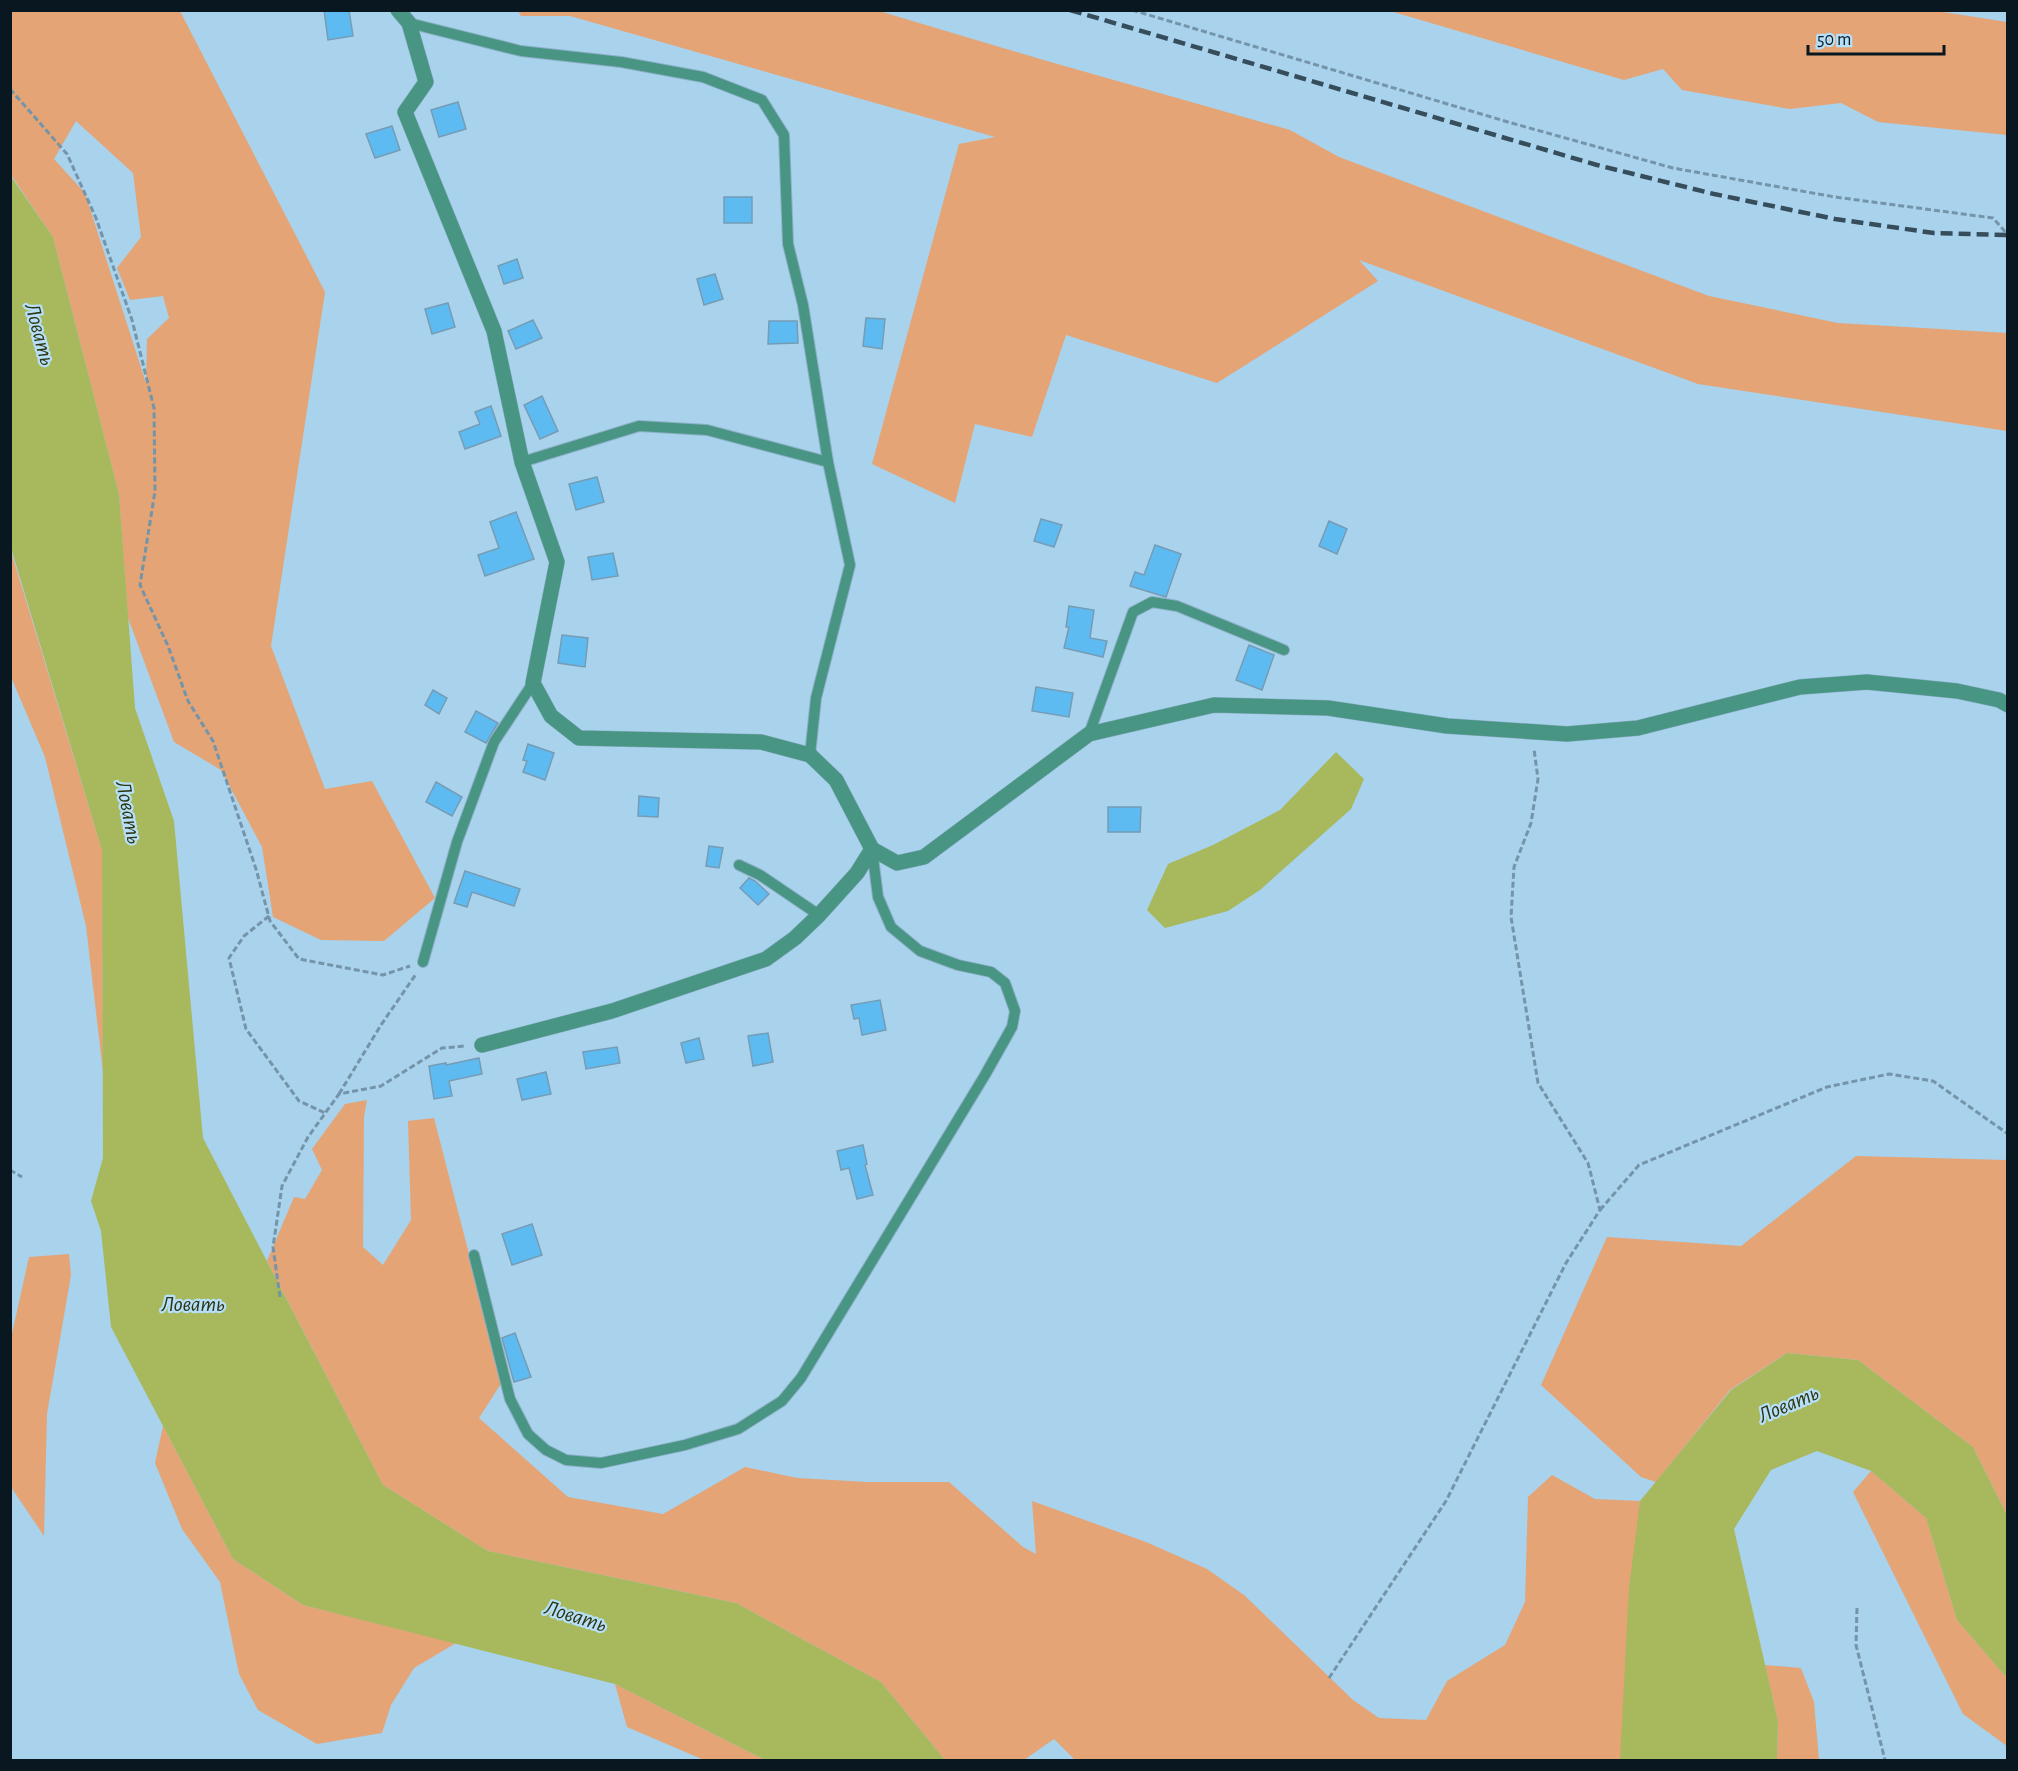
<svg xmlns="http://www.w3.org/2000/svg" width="2018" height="1771" font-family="'Alegreya Sans',sans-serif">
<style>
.green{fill:#e4a475;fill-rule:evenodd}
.water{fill:#a8b85c}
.building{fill:#5ebbf1;stroke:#769cb5;stroke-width:1.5}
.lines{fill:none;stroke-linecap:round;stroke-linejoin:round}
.service-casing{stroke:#8cb0c7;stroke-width:12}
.minor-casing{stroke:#8cb0c7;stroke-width:16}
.path{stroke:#7494a9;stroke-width:3;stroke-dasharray:6 3;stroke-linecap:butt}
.service{stroke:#499584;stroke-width:10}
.minor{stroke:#499584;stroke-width:15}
.rail{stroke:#364d5b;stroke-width:4.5;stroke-dasharray:12 6;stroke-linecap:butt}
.labels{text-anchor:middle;stroke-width:4.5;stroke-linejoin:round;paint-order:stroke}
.water-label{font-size:22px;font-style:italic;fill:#2e340d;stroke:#b6dff9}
</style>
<rect width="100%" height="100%" fill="#a9d2ec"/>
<!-- green -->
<g class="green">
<path d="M 10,11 L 180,11 L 325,292 L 271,646 L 325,789 L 372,781 L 435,898 L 384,941 L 321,940 L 273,917 L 262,847 L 221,770 L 174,742 L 128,618 L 119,494 L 53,237 L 11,175 ZM 76,121 L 133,173 L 141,237 L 117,268 L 130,300 L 163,296 L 169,318 L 147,339 L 146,383 L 85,193 L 54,159 Z"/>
<path d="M 518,11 L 879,11 L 1040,59 L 1290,130 L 1339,157 L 1709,296 L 1838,323 L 2007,333 L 2007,431 L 1698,384 L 1359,260 L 1378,281 L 1217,383 L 1066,335 L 1032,437 L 975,424 L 955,503 L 872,464 L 959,144 L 995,137 L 570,16 L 521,16 Z"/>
<path d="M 1937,11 L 2007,22 L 2007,135 L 1878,122 L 1841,103 L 1790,109 L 1682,90 L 1663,69 L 1624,80 L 1390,11 Z"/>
<path d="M 10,548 L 102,850 L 103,1072 L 86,926 L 45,757 L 11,677 Z"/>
<path d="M 367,1100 L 364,1117 L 363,1247 L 383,1265 L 411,1220 L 408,1121 L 434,1118 L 502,1382 L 479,1418 L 568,1497 L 663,1514 L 745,1467 L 797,1478 L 868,1482 L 949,1482 L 1023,1547 L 1036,1554 L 1032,1501 L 1146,1542 L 1207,1569 L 1244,1595 L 1353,1700 L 1379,1718 L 1426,1720 L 1447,1681 L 1505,1645 L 1525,1602 L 1528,1497 L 1552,1475 L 1595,1499 L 1640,1501 L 1622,1760 L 1075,1760 L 1054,1739 L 1024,1760 L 945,1760 L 881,1682 L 736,1603 L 488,1551 L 383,1485 L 267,1261 L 294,1197 L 305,1199 L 322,1170 L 312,1149 L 345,1104 Z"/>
<path d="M 1856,1156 L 2007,1160 L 2007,1515 L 1973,1447 L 1858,1360 L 1787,1353 L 1730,1390 L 1656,1482 L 1641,1477 L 1541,1385 L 1607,1237 L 1741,1246 Z"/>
<path d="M 69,1254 L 71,1275 L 47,1414 L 44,1536 L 11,1487 L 11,1338 L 29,1257 Z"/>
<path d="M 163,1426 L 233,1559 L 303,1605 L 456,1643 L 414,1668 L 391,1705 L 382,1733 L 317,1744 L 258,1710 L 239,1674 L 220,1582 L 182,1529 L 155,1463 Z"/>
<path d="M 1871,1471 L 1926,1518 L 1957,1620 L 2007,1678 L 2007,1746 L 1963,1714 L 1853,1492 Z"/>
<path d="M 1765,1665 L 1801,1668 L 1814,1702 L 1819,1760 L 1777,1760 L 1778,1721 Z"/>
<path d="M 615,1684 L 765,1760 L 704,1760 L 627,1727 Z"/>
</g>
<!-- water -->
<g class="water">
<path d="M 10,175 L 53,237 L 119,494 L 135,708 L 174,821 L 203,1138 L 383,1485 L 488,1551 L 736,1603 L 881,1682 L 945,1760 L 765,1760 L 615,1684 L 303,1605 L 233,1559 L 111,1327 L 101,1231 L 91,1201 L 103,1158 L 102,850 L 11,548 Z"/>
<path d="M 1336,752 L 1364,779 L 1351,809 L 1260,890 L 1228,911 L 1165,928 L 1147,910 L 1168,864 L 1213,845 L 1280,810 Z"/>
<path d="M 1787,1353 L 1858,1360 L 1973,1447 L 2007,1515 L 2007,1678 L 1957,1620 L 1926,1518 L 1871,1471 L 1817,1451 L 1771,1470 L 1734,1529 L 1778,1721 L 1777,1760 L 1620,1760 L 1629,1588 L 1640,1501 L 1731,1390 Z"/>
</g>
<!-- building -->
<g class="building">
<path d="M 324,10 L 349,10 L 353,36 L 328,40 Z"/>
<path d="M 458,102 L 466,129 L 439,137 L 431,110 Z"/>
<path d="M 392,126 L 400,150 L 375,158 L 366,134 Z"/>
<rect x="724" y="197" width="28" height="26"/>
<path d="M 517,259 L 523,278 L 504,284 L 498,266 Z"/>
<path d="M 715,274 L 723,299 L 704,305 L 697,279 Z"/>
<path d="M 448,303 L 455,327 L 432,334 L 425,309 Z"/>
<path d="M 866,318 L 885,319 L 882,349 L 863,346 Z"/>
<path d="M 533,320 L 542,338 L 516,349 L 508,331 Z"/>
<path d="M 769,321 L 797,321 L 798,343 L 768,344 Z"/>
<path d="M 542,396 L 558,431 L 540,439 L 524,405 Z"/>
<path d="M 491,406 L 501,436 L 465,449 L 459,432 L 480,424 L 475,412 Z"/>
<path d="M 597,477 L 604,502 L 576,510 L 569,484 Z"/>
<path d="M 516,512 L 534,559 L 485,576 L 478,555 L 499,548 L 490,522 Z"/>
<path d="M 1041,519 L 1062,525 L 1054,547 L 1034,541 Z"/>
<path d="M 1329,521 L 1347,529 L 1337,554 L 1319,546 Z"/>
<path d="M 1155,545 L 1181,554 L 1166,597 L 1130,586 L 1135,572 L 1144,575 Z"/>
<path d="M 613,553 L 618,576 L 592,580 L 588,557 Z"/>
<path d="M 1069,606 L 1094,610 L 1090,638 L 1107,641 L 1103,657 L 1064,648 L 1069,627 L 1066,627 Z"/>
<path d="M 562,635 L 588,638 L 585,667 L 558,663 Z"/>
<path d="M 1249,645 L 1274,655 L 1262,690 L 1236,680 Z"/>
<path d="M 1036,687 L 1073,693 L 1069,717 L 1032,711 Z"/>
<path d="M 433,690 L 447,698 L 439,714 L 425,705 Z"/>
<path d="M 476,711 L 498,723 L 486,743 L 465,732 Z"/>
<path d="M 528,744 L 554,753 L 545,780 L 523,772 L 527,761 L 523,760 Z"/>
<path d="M 436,782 L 462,797 L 452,816 L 426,802 Z"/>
<path d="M 639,796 L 659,798 L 658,817 L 638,816 Z"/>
<path d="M 1108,807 L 1141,807 L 1140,832 L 1108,832 Z"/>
<path d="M 709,846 L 723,848 L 719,868 L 706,866 Z"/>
<path d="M 465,871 L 520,889 L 514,906 L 472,892 L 467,907 L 454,903 Z"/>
<path d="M 749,878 L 755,881 L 769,894 L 758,905 L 740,888 Z"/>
<path d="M 880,1000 L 886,1030 L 862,1035 L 859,1018 L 854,1019 L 851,1005 Z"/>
<path d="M 768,1033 L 773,1062 L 753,1066 L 748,1036 Z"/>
<path d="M 699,1038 L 704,1059 L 686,1063 L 681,1043 Z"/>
<path d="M 617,1047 L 620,1063 L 586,1069 L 583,1052 Z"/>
<path d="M 479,1058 L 482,1074 L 449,1081 L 452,1096 L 434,1099 L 429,1066 L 446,1063 L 446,1065 Z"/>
<path d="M 546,1072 L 551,1094 L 522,1100 L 517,1079 Z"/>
<path d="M 863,1145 L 867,1164 L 865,1165 L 873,1195 L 857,1199 L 849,1168 L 841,1170 L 837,1151 Z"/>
<path d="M 532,1224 L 542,1255 L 512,1265 L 502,1234 Z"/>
<path d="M 515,1333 L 531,1377 L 514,1382 L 502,1338 Z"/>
</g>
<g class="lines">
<!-- service casing -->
<g class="service-casing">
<g id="service">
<path d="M 409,23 L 521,51 L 621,62 L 703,77 L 762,100 L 784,135 L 788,244 L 803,305 L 828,462 L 850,565 L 816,698 L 810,755"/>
<path d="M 522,462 L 639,426 L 707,430 L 828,462"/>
<path d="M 1089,734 L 1133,612 L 1152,602 L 1177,606 L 1284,650"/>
<path d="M 739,865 L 760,875 L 819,915"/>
<path d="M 423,962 L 457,842 L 494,742 L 533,683"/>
<path d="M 474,1255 L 510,1399 L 528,1434 L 546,1450 L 566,1460 L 601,1463 L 685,1445 L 738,1429 L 782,1401 L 801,1378 L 985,1075 L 1012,1027 L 1015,1011 L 1005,983 L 991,972 L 958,965 L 920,951 L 891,927 L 878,897 L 872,849"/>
</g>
</g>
<!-- minor casing -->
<g class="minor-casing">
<g id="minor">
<path d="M 398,10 L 409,23 L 426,82 L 405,112 L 494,331 L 522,462 L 557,562 L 533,683 L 551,716 L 579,738 L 761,742 L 810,755 L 836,780 L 872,849"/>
<path d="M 482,1045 L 612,1011 L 766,959 L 795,938 L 819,915 L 857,873 L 872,849 L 897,863 L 924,857 L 1089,734 L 1214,705 L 1328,708 L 1447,726 L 1567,734 L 1638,728 L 1800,687 L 1867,682 L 1957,691 L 1999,700 L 2008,705"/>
</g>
</g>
<!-- path -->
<g class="path">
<path d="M 1132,10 L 1508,122 L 1673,168 L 1835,197 L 1993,218 L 2008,235"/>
<path d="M 10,89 L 67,154 L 96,218 L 132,320 L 154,408 L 155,491 L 140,585 L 168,646 L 188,701 L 213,741 L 256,869 L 270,921 L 299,959 L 383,975 L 410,966"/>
<path d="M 269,916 L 244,936 L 229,958 L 246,1029 L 299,1101 L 325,1113"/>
<path d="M 339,1094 L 381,1025 L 416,974"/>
<path d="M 10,1170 L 22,1177"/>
<path d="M 1600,1210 L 1639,1165 L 1827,1087 L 1889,1074 L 1933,1081 L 2008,1134"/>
<path d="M 280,1297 L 273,1247 L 282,1186 L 308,1137 L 339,1094 L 381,1086 L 442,1048 L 465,1046"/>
<path d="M 1857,1608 L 1856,1645 L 1885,1760"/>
<path d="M 1329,1678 L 1446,1501 L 1566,1263 L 1600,1210 L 1588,1163 L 1538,1083 L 1511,917 L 1514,867 L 1531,823 L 1538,779 L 1534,749"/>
</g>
<!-- service -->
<use href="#service" class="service"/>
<!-- minor -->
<use href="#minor" class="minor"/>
<!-- rail -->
<path class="rail" d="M 1070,10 L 1597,165 L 1714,194 L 1835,219 L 1934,233 L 2008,235"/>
</g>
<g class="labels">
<!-- water labels -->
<g class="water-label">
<text transform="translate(41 334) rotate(75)" y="8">Ловать</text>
<text transform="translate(130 812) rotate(79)" y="8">Ловать</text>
<text x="193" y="1311">Ловать</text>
<text transform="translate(1788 1403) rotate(-23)" y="8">Ловать</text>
<text transform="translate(576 1615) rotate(17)" y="8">Ловать</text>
</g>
</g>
<!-- border -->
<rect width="2018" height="1771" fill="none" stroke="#081720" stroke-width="24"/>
<!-- scale -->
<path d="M1808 45v9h136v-9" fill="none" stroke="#081720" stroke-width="3"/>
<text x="1817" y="45" font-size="18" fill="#081720" stroke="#b6dff9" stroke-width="4.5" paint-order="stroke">50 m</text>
</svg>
